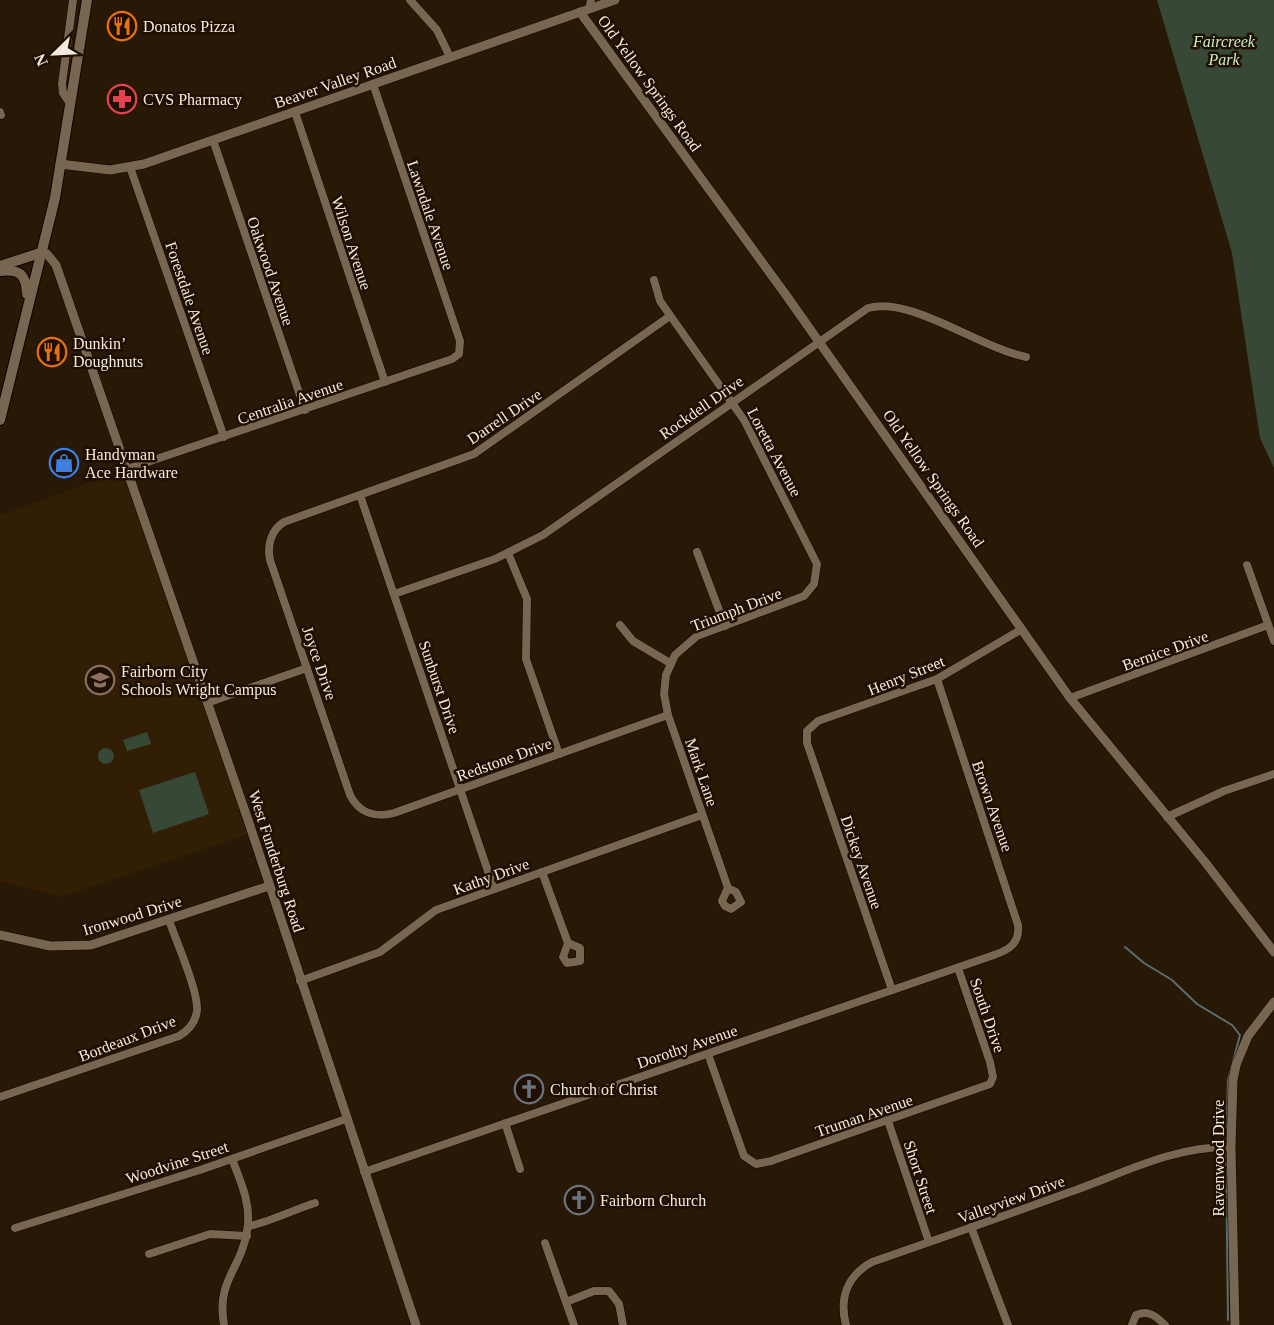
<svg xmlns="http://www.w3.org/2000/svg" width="1274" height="1325" font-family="Georgia,serif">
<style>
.built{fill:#311e04}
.green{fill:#384836}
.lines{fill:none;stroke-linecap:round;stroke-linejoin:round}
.stream{stroke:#5a6d70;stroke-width:2}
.minor-casing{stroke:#100400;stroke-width:9}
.tertiary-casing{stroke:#100400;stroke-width:10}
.secondary-casing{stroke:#100400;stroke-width:12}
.minor{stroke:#786651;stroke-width:8}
.tertiary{stroke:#786651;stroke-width:9}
.secondary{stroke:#786651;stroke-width:10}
.labels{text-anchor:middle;stroke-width:5;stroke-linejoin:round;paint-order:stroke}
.poi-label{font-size:16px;fill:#f4eade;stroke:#1e0f00;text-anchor:start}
.park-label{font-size:16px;font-style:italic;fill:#c9f0c5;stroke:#1e0f00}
.street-label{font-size:16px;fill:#f4eade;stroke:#1e0f00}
</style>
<rect width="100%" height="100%" fill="#271905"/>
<!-- built -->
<path class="built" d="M 127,469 L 252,833 L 61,897 L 0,882 L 0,515 Z"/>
<!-- green -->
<g class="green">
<path d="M 1157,0 L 1274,0 L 1274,468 L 1260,438 L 1232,253 Z"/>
<path d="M 147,732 L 151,744 L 127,751 L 123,740 Z"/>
<circle cx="106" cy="756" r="8"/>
<path d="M 195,772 L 209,814 L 153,833 L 139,790 Z"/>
</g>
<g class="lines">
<!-- stream -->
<g class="stream">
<path d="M 1125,947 L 1144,963 L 1172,980 L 1197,1004 L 1232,1025 L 1240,1035 L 1228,1080 L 1226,1141"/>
<path d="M 1226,1152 L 1228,1320"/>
</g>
<!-- minor casing -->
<g class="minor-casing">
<g id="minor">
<path d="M 410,0 L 437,30 L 450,57"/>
<path d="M 589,9 L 591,0"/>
<path d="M 69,102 L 63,93 L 62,84 L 73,0"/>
<path d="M 0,112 L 1,115"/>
<path d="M 295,112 L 385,382"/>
<path d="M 213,140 L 305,410"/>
<path d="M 130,167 L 224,437"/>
<path d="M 654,280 L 660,301 L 744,420 L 817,564 L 814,584 L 804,596 L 697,636 L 675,655 L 666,675 L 664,694 L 668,715 L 728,888 L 722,901 L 725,906 L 731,909 L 741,902 L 736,892 L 728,888"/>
<path d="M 127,469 L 452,359 L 459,354 L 460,341 L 373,84"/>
<path d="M 360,495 L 494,889"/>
<path d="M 697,552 L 725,626"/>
<path d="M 508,553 L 527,599 L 526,659 L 559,754"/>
<path d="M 1247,565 L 1274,641"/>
<path d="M 394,594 L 495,559 L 543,535 L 868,308 C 911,296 978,347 1026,357"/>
<path d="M 620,625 L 633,641 L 670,663"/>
<path d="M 1070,698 L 1268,625"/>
<path d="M 207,703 L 307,668"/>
<path d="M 668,715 L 394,813 C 375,818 359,813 350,795 L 270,560 C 267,545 271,530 284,522 L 474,454 L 670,316"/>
<path d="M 1167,817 L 1224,791 L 1274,774"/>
<path d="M 542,872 L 568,943 L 563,957 L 567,963 L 580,961 L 580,948 L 568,943"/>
<path d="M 300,981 L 380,952 L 436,910 L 702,815"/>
<path d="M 892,990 L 807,743 L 807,731 L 818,721 L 937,679 L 1022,629"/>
<path d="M 708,1054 L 744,1156 L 756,1164 L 771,1161 L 990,1084 L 993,1077 L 990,1062 L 958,968"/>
<path d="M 0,1097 L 179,1036 C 189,1030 196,1021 197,1010 C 198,990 176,941 169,920"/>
<path d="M 888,1121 L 929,1242"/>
<path d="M 505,1123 L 520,1169"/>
<path d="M 364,1172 L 994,955 C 1009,950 1020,943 1018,925 L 937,679"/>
<path d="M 248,1226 C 262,1225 298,1208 315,1203"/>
<path d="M 971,1227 L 1008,1325"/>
<path d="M 15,1228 L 200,1170 L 346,1119"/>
<path d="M 545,1243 L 574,1325"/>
<path d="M 149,1254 L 210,1234 L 247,1236"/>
<path d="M 566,1302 L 594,1291 L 609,1291 L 619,1304 L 623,1325"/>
<path d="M 224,1325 C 216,1280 241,1270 247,1231 C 252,1206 241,1182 232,1159"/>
<path d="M 846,1325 C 839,1298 847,1276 872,1262 C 938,1239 1004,1216 1070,1192 C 1124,1173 1173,1146 1231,1147"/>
<path d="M 1132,1325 L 1136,1315 C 1148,1309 1157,1317 1165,1325"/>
</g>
</g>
<!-- tertiary casing -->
<g class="tertiary-casing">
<g id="tertiary">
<path d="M 580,12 L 786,295 L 1070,698 L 1205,862 L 1274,952"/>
<path d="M 60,164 L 110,170 L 144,164 L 615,0"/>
<path d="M 40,253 L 47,254 L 56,265 L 247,817 L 416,1325"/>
<path d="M 0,935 L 50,946 L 91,945 L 269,886"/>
<path d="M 1235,1325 L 1231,1147 L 1233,1080 L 1236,1065 L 1248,1036 L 1274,1002"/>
</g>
</g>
<!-- secondary casing -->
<g class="secondary-casing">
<g id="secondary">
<path d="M 0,266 L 40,253"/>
<path d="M 0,271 C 20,269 26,274 27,294"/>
<path d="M 0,420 L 55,198 L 87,0"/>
</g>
</g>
<!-- minor -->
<use href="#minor" class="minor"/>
<!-- tertiary -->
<use href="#tertiary" class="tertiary"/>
<!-- secondary -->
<use href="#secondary" class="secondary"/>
</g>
<!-- icons -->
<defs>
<g id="restaurant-ring" transform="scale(1.5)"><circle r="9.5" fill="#1e0f00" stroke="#e8710a" stroke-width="1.5"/><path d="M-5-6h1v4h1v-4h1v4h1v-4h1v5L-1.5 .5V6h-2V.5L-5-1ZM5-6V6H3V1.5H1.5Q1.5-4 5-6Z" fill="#e8710a"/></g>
<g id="pharmacy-ring" transform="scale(1.5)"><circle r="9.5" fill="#1e0f00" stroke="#e0444e" stroke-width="1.5"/><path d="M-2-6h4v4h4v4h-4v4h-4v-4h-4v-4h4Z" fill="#e0444e"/></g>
<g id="shop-ring" transform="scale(1.5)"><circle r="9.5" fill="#1e0f00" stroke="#3f7fe0" stroke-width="1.5"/><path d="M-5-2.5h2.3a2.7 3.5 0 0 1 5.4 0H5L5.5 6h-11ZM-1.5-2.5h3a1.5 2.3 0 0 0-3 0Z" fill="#3f7fe0"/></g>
<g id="school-ring" transform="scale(1.5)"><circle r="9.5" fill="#1e0f00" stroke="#8d6e63" stroke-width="1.5"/><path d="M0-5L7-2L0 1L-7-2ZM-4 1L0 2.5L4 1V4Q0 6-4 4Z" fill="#8d6e63"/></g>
<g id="church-ring" transform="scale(1.5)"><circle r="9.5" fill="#1e0f00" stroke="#6b7280" stroke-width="1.5"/><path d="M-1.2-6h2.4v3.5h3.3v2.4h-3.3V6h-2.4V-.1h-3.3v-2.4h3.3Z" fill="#6b7280"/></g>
</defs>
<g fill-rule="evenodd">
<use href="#restaurant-ring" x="122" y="26"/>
<use href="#pharmacy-ring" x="122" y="99"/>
<use href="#restaurant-ring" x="52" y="352"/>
<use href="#shop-ring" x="64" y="463"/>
<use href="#school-ring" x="100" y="680"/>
<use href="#church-ring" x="529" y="1089"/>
<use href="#church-ring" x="579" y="1200"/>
</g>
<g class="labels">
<!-- poi labels -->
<g class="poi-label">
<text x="143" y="32">Donatos Pizza</text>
<text x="143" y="105">CVS Pharmacy</text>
<text x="73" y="349">Dunkin’<tspan x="73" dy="18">Doughnuts</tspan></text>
<text x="85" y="460">Handyman<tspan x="85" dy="18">Ace Hardware</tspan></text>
<text x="121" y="677">Fairborn City<tspan x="121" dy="18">Schools Wright Campus</tspan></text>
<text x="550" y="1095">Church of Christ</text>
<text x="600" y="1206">Fairborn Church</text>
</g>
<!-- park labels -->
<g class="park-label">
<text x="1224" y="47">Faircreek<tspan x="1224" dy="18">Park</tspan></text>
</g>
<!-- street labels -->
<g class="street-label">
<text transform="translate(335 82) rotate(-19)" y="6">Beaver Valley Road</text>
<text transform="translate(650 83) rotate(54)" y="6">Old Yellow Springs Road</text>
<text transform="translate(431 215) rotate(71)" y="6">Lawndale Avenue</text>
<text transform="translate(352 243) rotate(72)" y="6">Wilson Avenue</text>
<text transform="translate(271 271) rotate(71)" y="6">Oakwood Avenue</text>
<text transform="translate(190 298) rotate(71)" y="6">Forestdale Avenue</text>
<text transform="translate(290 401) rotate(-19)" y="6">Centralia Avenue</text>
<text transform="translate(701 407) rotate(-35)" y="6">Rockdell Drive</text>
<text transform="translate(504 416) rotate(-34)" y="6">Darrell Drive</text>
<text transform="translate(775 452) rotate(62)" y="6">Loretta Avenue</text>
<text transform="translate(934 478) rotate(55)" y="6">Old Yellow Springs Road</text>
<text transform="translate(736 609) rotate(-21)" y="6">Triumph Drive</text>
<text transform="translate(1165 650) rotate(-20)" y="6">Bernice Drive</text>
<text transform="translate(320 663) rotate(71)" y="6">Joyce Drive</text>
<text transform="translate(906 675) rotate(-22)" y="6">Henry Street</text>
<text transform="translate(440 687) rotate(71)" y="6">Sunburst Drive</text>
<text transform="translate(504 759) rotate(-20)" y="6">Redstone Drive</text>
<text transform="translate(702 772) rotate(71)" y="6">Mark Lane</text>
<text transform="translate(993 806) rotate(71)" y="6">Brown Avenue</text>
<text transform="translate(277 861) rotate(72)" y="6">West Funderburg Road</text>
<text transform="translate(862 862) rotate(71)" y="6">Dickey Avenue</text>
<text transform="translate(491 876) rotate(-20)" y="6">Kathy Drive</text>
<text transform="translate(132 915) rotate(-17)" y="6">Ironwood Drive</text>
<text transform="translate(988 1015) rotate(71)" y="6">South Drive</text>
<text transform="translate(127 1038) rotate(-21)" y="6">Bordeaux Drive</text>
<text transform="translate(687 1046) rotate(-19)" y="6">Dorothy Avenue</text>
<text transform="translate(864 1115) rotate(-19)" y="6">Truman Avenue</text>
<text transform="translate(1218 1158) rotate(-90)" y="6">Ravenwood Drive</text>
<text transform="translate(177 1162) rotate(-18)" y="6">Woodvine Street</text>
<text transform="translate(921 1177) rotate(72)" y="6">Short Street</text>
<text transform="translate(1011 1199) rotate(-20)" y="6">Valleyview Drive</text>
</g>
</g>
<!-- north arrow -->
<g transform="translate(54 54) rotate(246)" stroke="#1e0f00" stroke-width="4.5" paint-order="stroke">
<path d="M0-4.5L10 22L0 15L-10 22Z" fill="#f4eade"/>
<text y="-9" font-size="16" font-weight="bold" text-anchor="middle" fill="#f4eade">N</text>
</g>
</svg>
